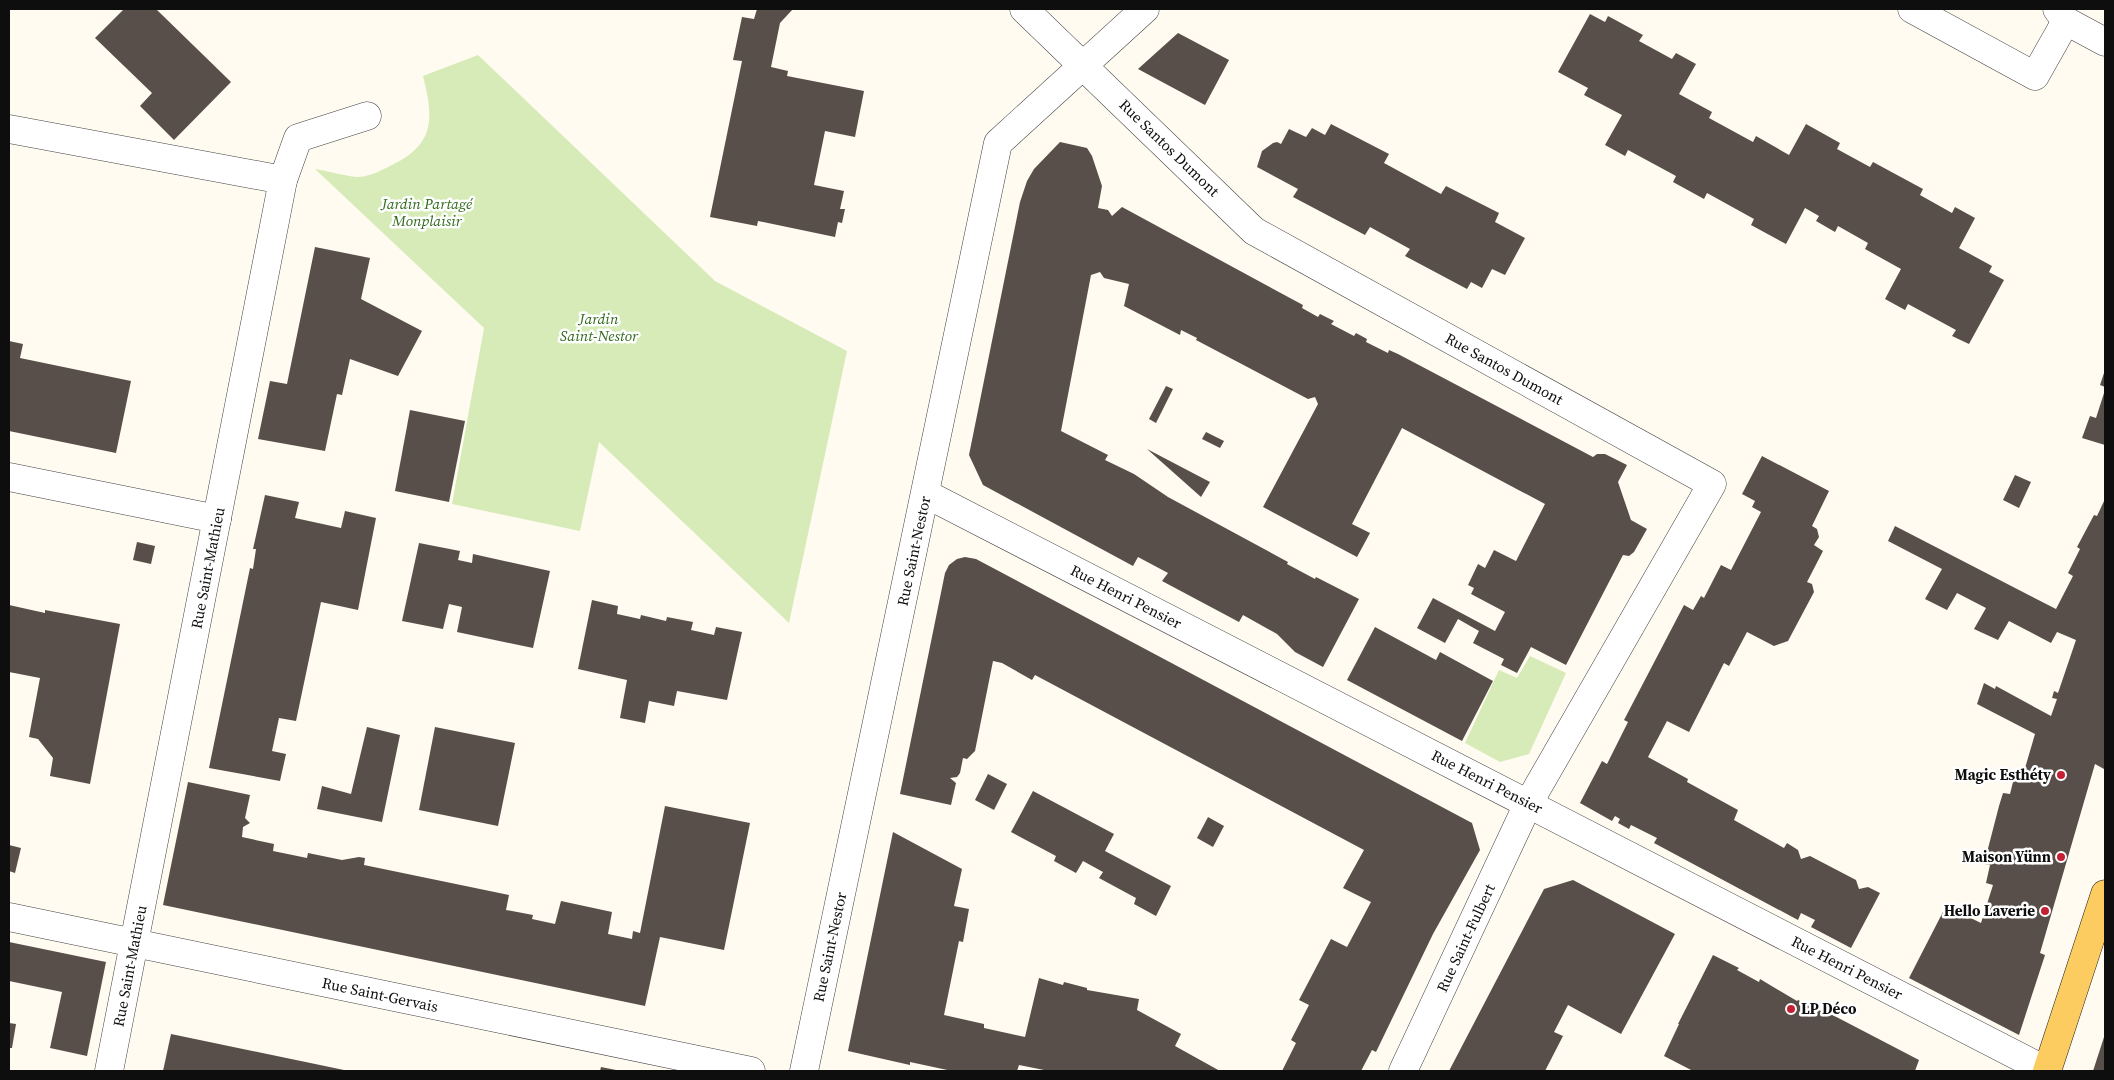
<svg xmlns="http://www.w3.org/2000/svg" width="2114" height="1080" font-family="'Source Serif 4',serif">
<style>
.green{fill:#d6ebb7}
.building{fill:#584e4a}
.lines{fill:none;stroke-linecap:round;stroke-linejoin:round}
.minor-casing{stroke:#414141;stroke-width:29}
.major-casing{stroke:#1f1f1f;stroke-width:29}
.minor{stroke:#fff;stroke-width:28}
.major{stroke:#fdcc61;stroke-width:28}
.poi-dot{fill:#c42034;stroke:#fff;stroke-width:2}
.labels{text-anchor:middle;stroke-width:5;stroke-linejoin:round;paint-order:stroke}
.street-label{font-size:15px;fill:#0e0e0e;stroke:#fff}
.park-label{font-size:15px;font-style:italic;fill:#31691c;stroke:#fff}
.poi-label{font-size:15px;font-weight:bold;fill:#0e0e0e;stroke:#fff;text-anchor:end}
</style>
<rect width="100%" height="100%" fill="#fffbf0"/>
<!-- green -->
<g class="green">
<path d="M 478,55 L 715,281 L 847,351 L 789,623 L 599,442 L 580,531 L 452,504 L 484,328 L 315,169 C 329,171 344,176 357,177 C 369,177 380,171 390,166 C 435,145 434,119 423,76 Z"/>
<path d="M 1530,656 L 1566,673 L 1529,754 L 1500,762 L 1465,743 L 1499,670 L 1517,678 Z"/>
</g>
<!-- building -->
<g class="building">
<path d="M 124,9 L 156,9 L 231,82 L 174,140 L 140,106 L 152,93 L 95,38 Z"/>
<path d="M 757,9 L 793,9 L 780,23 L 771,67 L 788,71 L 787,76 L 864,91 L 855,137 L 825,131 L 814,185 L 844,191 L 840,209 L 845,209 L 842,223 L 838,222 L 835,237 L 758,221 L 757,226 L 710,217 L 742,61 L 733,60 L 742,17 L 754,19 Z"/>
<path d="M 1590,14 L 1605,22 L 1608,16 L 1643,35 L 1639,41 L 1672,59 L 1676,53 L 1696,64 L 1679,94 L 1712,112 L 1709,118 L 1753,142 L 1756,136 L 1789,155 L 1806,124 L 1840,143 L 1837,149 L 1870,167 L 1873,162 L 1923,189 L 1920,195 L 1952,213 L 1955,207 L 1975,218 L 1959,248 L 1992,266 L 1989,272 L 2004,280 L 1969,344 L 1952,336 L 1956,330 L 1908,304 L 1905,310 L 1885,299 L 1901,269 L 1865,249 L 1868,243 L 1838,226 L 1835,232 L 1816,221 L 1819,216 L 1805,208 L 1786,244 L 1751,225 L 1754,219 L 1707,193 L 1704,199 L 1673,182 L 1676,176 L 1628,150 L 1625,156 L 1605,145 L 1622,115 L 1584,95 L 1588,88 L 1558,72 Z"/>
<path d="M 1178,33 L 1229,60 L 1205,105 L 1138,69 Z"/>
<path d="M 1331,124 L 1389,154 L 1384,163 L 1441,194 L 1446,186 L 1499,213 L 1495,222 L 1525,238 L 1505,275 L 1492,269 L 1482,288 L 1471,282 L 1467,289 L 1405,256 L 1410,249 L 1370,227 L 1365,235 L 1293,197 L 1298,189 L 1257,167 L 1262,151 L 1273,143 L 1277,142 L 1281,144 L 1289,129 L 1306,137 L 1312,128 L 1325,135 Z"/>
<path d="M 1060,142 L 1087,148 L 1092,156 L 1102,186 L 1098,208 L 1108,210 L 1112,216 L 1122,207 L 1303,305 L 1302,308 L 1318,317 L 1320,314 L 1334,321 L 1331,324 L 1354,336 L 1356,333 L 1367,339 L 1366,342 L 1388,353 L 1389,350 L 1398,354 L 1593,457 L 1597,454 L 1605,454 L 1627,465 L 1618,482 L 1631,520 L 1647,529 L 1634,552 L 1629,556 L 1623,555 L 1566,665 L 1531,647 L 1517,673 L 1501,665 L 1504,659 L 1473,643 L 1479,631 L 1458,619 L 1445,643 L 1417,628 L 1433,598 L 1495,631 L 1505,612 L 1471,594 L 1474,588 L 1468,585 L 1478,564 L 1485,568 L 1494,550 L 1516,561 L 1545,504 L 1402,428 L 1352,524 L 1370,533 L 1357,557 L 1263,507 L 1318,404 L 1315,397 L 1308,399 L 1196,340 L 1197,338 L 1181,330 L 1180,335 L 1124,306 L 1129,284 L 1104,278 L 1100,272 L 1091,275 L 1061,431 L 1108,455 L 1105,460 L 1134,474 L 1168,497 L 1288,562 L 1287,564 L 1315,579 L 1316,577 L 1359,599 L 1323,667 L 1295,652 L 1277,634 L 1243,615 L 1239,622 L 1162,581 L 1168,573 L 1138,557 L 1133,566 L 983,485 L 969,455 L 1020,202 L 1027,181 L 1034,169 Z"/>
<path d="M 315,247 L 370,258 L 361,299 L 422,331 L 398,376 L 350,359 L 342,395 L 337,394 L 325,451 L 258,439 L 270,381 L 287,384 Z"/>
<path d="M 9,341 L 23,344 L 20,358 L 131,381 L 116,453 L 9,431 Z"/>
<path d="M 2105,370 L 2105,387 L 2100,385 Z"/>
<path d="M 1166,386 L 1173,389 L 1156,423 L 1149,419 Z"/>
<path d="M 2105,390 L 2105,445 L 2082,438 L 2090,416 L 2096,418 Z"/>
<path d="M 410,410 L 465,421 L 449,502 L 395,491 Z"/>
<path d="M 1206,432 L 1224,441 L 1220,448 L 1202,439 Z"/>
<path d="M 1147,449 L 1210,482 L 1201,497 Z"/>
<path d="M 1762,456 L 1829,491 L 1812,526 L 1817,529 L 1819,537 L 1814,545 L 1823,551 L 1807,582 L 1812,584 L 1814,592 L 1788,641 L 1774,646 L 1747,632 L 1729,666 L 1724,663 L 1689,732 L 1667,721 L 1648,757 L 1688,779 L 1687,782 L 1738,810 L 1734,820 L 1784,848 L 1787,843 L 1798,850 L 1801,859 L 1810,856 L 1856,880 L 1859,889 L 1868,887 L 1880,893 L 1851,948 L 1811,927 L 1815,920 L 1801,913 L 1798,920 L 1654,843 L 1657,838 L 1631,825 L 1629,829 L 1618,823 L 1620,819 L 1615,816 L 1612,821 L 1580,803 L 1602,761 L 1607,764 L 1628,722 L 1624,720 L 1684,605 L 1693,610 L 1701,596 L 1704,598 L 1705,596 L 1721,565 L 1731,570 L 1761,512 L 1752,507 L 1755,501 L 1742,494 Z"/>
<path d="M 2015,475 L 2031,482 L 2019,508 L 2003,500 Z"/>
<path d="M 265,495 L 299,502 L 295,518 L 341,528 L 345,511 L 376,518 L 358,610 L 321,602 L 296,721 L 279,718 L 272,751 L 286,754 L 280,781 L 209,768 L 250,568 L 253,569 L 256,549 L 253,549 Z"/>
<path d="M 2105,499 L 2105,765 L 2104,769 L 2095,764 L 2040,953 L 2045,955 L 2019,1035 L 1909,978 L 1946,906 L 1981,923 L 1993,885 L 1986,883 L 1990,865 L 1984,864 L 1999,806 L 2003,793 L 2010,794 L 2015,774 L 2023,775 L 2035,734 L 1977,704 L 1984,683 L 1995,689 L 1996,686 L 2051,716 L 2057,699 L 2052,698 L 2054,691 L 2058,693 L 2076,640 L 2057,632 L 2051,643 L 2009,621 L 1998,640 L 1974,629 L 1986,608 L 1957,593 L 1947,610 L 1925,599 L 1942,569 L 1888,541 L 1895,526 L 2056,609 L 2073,576 L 2068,573 L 2080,549 L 2077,547 L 2094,515 L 2097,516 Z"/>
<path d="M 137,542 L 155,546 L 151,564 L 133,560 Z"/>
<path d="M 419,543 L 460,551 L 458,560 L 472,563 L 473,554 L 550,571 L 533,648 L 457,632 L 462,607 L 449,604 L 443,629 L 402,621 Z"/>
<path d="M 965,557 L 976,559 L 1472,823 L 1480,850 L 1433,934 L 1376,1052 L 1372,1050 L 1361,1071 L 1282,1071 L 1296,1043 L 1291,1040 L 1309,1005 L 1299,1000 L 1331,939 L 1347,947 L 1371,902 L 1343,888 L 1364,850 L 1035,675 L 1032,680 L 1002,663 L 993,661 L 975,751 L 967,759 L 963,758 L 960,773 L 957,777 L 950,778 L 956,783 L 951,805 L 900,794 L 945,573 L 949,565 L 957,559 Z"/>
<path d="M 592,600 L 618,606 L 617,614 L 640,619 L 641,615 L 666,621 L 667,617 L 693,622 L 691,630 L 714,635 L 716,627 L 742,632 L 727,700 L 677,691 L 674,706 L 649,701 L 645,723 L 620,718 L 627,680 L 578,669 Z"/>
<path d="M 9,605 L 45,613 L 45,610 L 120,624 L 90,784 L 50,776 L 53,758 L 38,739 L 29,737 L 40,678 L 9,672 Z"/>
<path d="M 1375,627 L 1436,660 L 1440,652 L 1493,681 L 1462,741 L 1347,680 Z"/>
<path d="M 367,727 L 400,735 L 382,822 L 317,809 L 322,786 L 351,794 Z"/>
<path d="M 435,727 L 515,743 L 498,826 L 419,810 Z"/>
<path d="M 988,774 L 1007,784 L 994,810 L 975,800 Z"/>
<path d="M 188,782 L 250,795 L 245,818 L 250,823 L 243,827 L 242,837 L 274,844 L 273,851 L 307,858 L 308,853 L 342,860 L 359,857 L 365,858 L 364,865 L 509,895 L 506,910 L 533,915 L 532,919 L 555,924 L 561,901 L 612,912 L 608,934 L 632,939 L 633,931 L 640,933 L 665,806 L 750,823 L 724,950 L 660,937 L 645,1006 L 163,905 Z"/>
<path d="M 1033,791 L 1114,834 L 1105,851 L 1171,886 L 1156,916 L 1134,904 L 1136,898 L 1099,878 L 1103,872 L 1083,861 L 1076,873 L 1054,861 L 1056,856 L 1011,832 Z"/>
<path d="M 1208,817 L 1224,826 L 1213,847 L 1197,838 Z"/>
<path d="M 893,832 L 962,869 L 954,906 L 969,909 L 963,942 L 959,941 L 944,1015 L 984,1024 L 984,1028 L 1025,1037 L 1039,978 L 1063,985 L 1064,982 L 1087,988 L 1087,990 L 1139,999 L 1137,1010 L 1181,1034 L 1175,1046 L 1220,1071 L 1049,1071 L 1019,1065 L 1017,1071 L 952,1071 L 910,1062 L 910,1065 L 848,1051 Z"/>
<path d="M 9,845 L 21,848 L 15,873 L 9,871 Z"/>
<path d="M 1573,880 L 1675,934 L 1621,1034 L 1568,1005 L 1554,1032 L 1563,1036 L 1545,1071 L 1449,1071 L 1544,889 Z"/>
<path d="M 9,942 L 106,962 L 87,1056 L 50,1048 L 62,992 L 9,981 Z"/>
<path d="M 1713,955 L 1739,968 L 1737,970 L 1759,982 L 1760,979 L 1797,1001 L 1798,1000 L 1823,1012 L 1823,1010 L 1919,1060 L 1915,1071 L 1693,1071 L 1664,1056 L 1679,1024 L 1678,1024 Z"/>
<path d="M 9,1023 L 16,1024 L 12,1048 L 9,1048 Z"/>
<path d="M 171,1034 L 344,1070 L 344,1071 L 163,1071 Z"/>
<path d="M 2105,1034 L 2105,1071 L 2093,1071 Z"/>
<path d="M 601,1067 L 616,1070 L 616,1071 L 600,1071 Z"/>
</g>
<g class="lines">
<!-- minor casing -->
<g class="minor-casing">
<g id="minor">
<path d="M 1024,9 L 1254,231 L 1712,484 L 1528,804 L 1403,1071"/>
<path d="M 1912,9 L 2035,76 L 2066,21"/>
<path d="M 2057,9 L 2066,21 L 2105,42"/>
<path d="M 9,129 L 283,180"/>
<path d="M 9,477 L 217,519"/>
<path d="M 926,494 L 2047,1071"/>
<path d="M 9,917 L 751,1071"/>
<path d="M 109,1071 L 283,180 L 298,138 L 367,116"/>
<path d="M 804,1071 L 998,143 L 1145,9"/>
</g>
</g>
<!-- major casing -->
<g class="major-casing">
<path id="major" d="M 2047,1071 L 2105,894"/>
</g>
<!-- minor -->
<use href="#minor" class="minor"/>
<!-- major -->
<use href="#major" class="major"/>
</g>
<!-- markers -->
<g class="poi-dot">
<circle cx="2061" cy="775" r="5"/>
<circle cx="2061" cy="857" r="5"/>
<circle cx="2045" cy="911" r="5"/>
<circle cx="1791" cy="1009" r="5"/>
</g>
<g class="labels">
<!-- street labels -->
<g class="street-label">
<text transform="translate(1169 148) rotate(44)" y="5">Rue Santos Dumont</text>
<text transform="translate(1504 369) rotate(29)" y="5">Rue Santos Dumont</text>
<text transform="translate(914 551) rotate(-78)" y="5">Rue Saint-Nestor</text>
<text transform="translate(208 568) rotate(-79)" y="5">Rue Saint-Mathieu</text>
<text transform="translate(1126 597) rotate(27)" y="5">Rue Henri Pensier</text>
<text transform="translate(1487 782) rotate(27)" y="5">Rue Henri Pensier</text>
<text transform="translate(1466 938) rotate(-65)" y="5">Rue Saint-Fulbert</text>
<text transform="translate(830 947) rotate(-78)" y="5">Rue Saint-Nestor</text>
<text transform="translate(130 966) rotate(-79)" y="5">Rue Saint-Mathieu</text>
<text transform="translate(1847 968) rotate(27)" y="5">Rue Henri Pensier</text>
<text transform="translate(380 995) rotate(12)" y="5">Rue Saint-Gervais</text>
</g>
<!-- park labels -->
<g class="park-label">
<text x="427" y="209">Jardin Partagé<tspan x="427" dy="17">Monplaisir</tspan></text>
<text x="599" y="324">Jardin<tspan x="599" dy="17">Saint-Nestor</tspan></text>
</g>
<!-- poi labels -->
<g class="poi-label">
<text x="2051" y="780">Magic Esthéty</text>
<text x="2051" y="862">Maison Yünn</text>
<text x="2035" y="916">Hello Laverie</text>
<text x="1801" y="1014" text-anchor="start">LP Déco</text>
</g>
</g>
<!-- border -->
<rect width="2114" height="1080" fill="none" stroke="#0e0e0e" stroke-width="20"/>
</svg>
